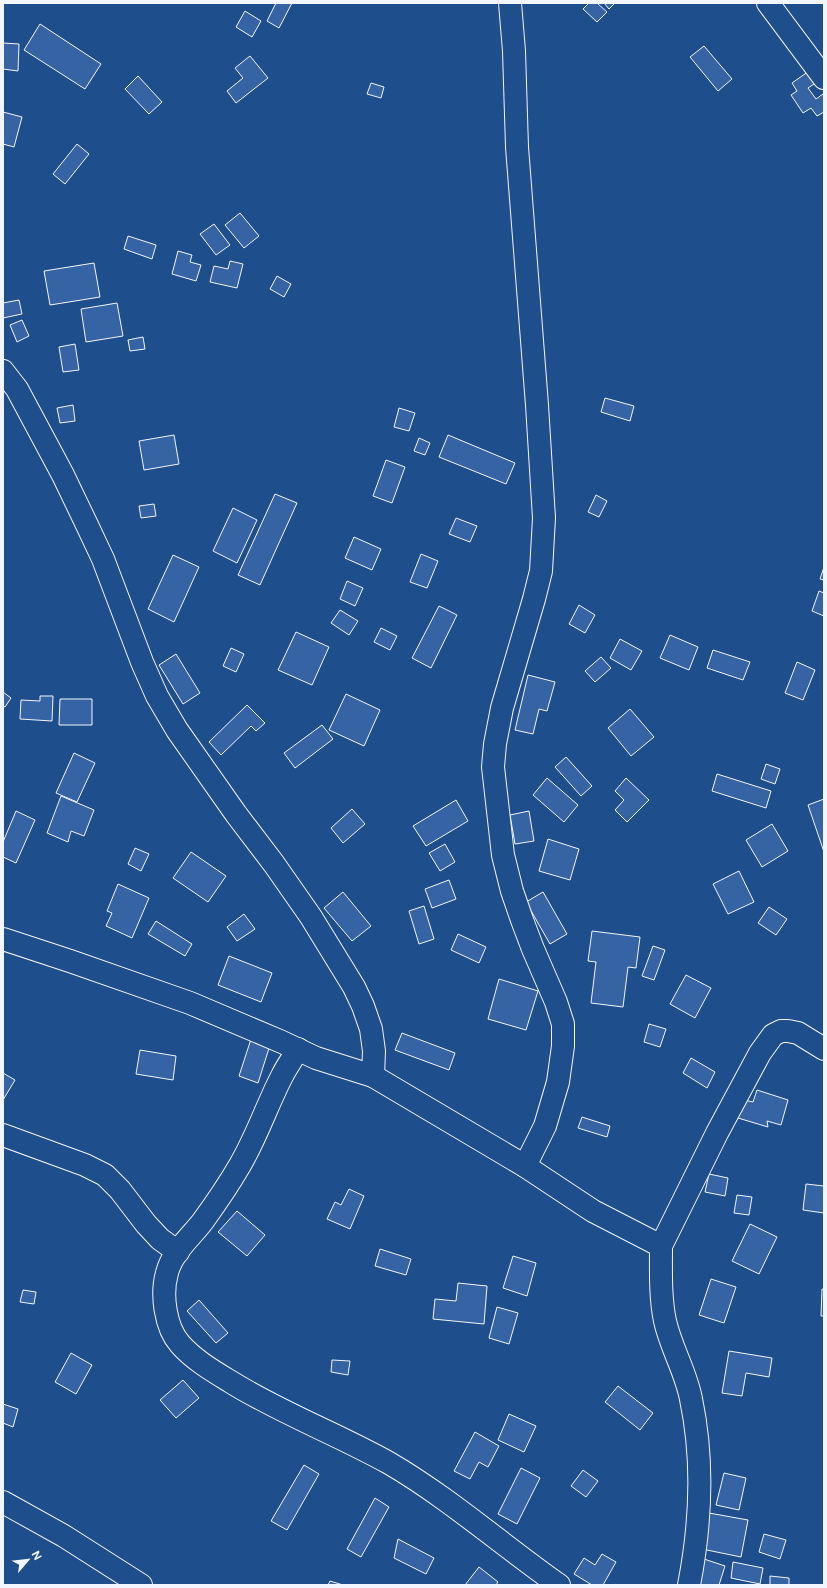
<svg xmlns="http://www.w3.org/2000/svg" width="827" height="1588" font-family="'Public Sans',sans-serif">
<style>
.building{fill:#3563a3;stroke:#f2f6ff}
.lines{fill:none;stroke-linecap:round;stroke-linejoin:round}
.street-casing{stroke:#f2f6ff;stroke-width:24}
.street{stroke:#1f4e8c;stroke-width:22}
</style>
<rect width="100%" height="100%" fill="#1f4e8c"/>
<!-- building -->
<g class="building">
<path d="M 276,3 L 292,3 L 279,28 L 267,21 Z"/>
<path d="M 589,3 L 597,3 L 607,12 L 597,22 L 583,9 Z"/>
<path d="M 604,3 L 615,3 L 609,9 Z"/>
<path d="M 245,11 L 261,21 L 252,37 L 236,27 Z"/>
<path d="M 40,24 L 101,64 L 85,89 L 24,50 Z"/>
<path d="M 3,43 L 19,44 L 18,71 L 3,69 Z"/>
<path d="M 704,46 L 732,79 L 718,91 L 690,57 Z"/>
<path d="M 250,56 L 268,78 L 236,103 L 227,91 L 243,78 L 235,68 Z"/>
<path d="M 809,71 L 817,82 L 808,88 L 816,99 L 823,94 L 824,95 L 824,112 L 817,116 L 811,108 L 803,113 L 791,95 L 797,91 L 792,83 Z"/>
<path d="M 138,76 L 162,102 L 149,114 L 125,89 Z"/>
<path d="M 371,83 L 384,87 L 381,98 L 367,94 Z"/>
<path d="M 3,112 L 22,117 L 14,147 L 3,144 Z"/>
<path d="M 77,144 L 89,154 L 65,184 L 53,174 Z"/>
<path d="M 240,213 L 259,236 L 244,248 L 225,225 Z"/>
<path d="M 214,224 L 230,245 L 216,255 L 200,234 Z"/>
<path d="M 128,236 L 156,245 L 152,259 L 124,249 Z"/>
<path d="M 178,251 L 192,255 L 190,262 L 201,265 L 196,281 L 172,274 Z"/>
<path d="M 230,261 L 243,264 L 237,288 L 210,282 L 214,266 L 228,269 Z"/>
<path d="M 94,263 L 100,297 L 50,305 L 44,271 Z"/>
<path d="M 277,276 L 291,284 L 284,297 L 270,289 Z"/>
<path d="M 19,300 L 22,314 L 3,318 L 3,303 Z"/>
<path d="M 117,303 L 123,336 L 86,342 L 81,309 Z"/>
<path d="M 22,320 L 29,336 L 17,342 L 10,325 Z"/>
<path d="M 143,337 L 145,349 L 130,351 L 128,340 Z"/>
<path d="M 75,344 L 79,370 L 63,372 L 59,347 Z"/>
<path d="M 605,398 L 634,406 L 630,421 L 601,412 Z"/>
<path d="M 73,405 L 75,421 L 60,423 L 57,408 Z"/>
<path d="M 399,408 L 415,413 L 409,431 L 394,427 Z"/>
<path d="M 174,435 L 179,464 L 144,470 L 139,441 Z"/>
<path d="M 448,435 L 515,463 L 506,484 L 439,457 Z"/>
<path d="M 419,438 L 430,443 L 425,455 L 414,451 Z"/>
<path d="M 386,460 L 405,467 L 392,503 L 373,496 Z"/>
<path d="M 275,494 L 297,503 L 260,585 L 238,575 Z"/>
<path d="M 596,495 L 607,501 L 599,517 L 588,512 Z"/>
<path d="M 154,504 L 156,516 L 141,518 L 139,506 Z"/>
<path d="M 233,508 L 257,520 L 237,563 L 213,551 Z"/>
<path d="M 456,518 L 477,526 L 470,542 L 449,534 Z"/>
<path d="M 354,537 L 381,549 L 372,570 L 345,558 Z"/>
<path d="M 421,554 L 438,561 L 427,588 L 410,582 Z"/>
<path d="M 173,555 L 199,567 L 174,622 L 148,609 Z"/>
<path d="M 824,567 L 824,580 L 820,579 Z"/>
<path d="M 347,581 L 363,588 L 355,606 L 340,599 Z"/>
<path d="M 819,591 L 824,593 L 824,616 L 812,611 Z"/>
<path d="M 579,605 L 595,615 L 585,633 L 569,624 Z"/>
<path d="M 439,606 L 457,615 L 431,668 L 412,658 Z"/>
<path d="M 340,610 L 358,621 L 349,635 L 331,623 Z"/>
<path d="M 381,628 L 397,636 L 390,650 L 374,642 Z"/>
<path d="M 296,632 L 329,647 L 312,685 L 278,670 Z"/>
<path d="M 670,635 L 698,647 L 689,670 L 660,658 Z"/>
<path d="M 620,639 L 642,651 L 631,670 L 610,658 Z"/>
<path d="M 231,648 L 244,654 L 236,672 L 223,666 Z"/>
<path d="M 713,650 L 750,662 L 743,680 L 707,668 Z"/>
<path d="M 176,654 L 200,693 L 183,704 L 159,665 Z"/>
<path d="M 601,657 L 611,668 L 595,682 L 585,671 Z"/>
<path d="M 797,662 L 815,670 L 803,700 L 785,693 Z"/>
<path d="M 528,675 L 555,682 L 547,711 L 539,709 L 533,734 L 515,730 Z"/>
<path d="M 3,692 L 11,698 L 5,707 L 3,706 Z"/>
<path d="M 346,694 L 380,710 L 364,746 L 329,730 Z"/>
<path d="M 40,696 L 53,696 L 52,721 L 20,719 L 21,700 L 40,701 Z"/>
<path d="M 60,699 L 92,699 L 92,725 L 59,725 Z"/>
<path d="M 247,705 L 265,723 L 256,731 L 251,726 L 221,755 L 209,742 Z"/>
<path d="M 630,709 L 654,737 L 631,756 L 608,728 Z"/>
<path d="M 322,725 L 333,739 L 295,768 L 284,753 Z"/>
<path d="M 74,753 L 95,763 L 77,802 L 56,793 Z"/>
<path d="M 566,757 L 592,786 L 581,796 L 555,767 Z"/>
<path d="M 766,764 L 780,769 L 775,784 L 761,779 Z"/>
<path d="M 717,774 L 771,791 L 766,808 L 712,791 Z"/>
<path d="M 547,778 L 578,805 L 564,822 L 533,795 Z"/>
<path d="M 626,778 L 649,800 L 627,822 L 615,810 L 624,800 L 615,791 Z"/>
<path d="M 61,796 L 94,810 L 84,836 L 71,831 L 68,842 L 47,833 Z"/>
<path d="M 824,799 L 824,852 L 808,805 Z"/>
<path d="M 456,800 L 468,821 L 426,846 L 413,826 Z"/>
<path d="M 352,809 L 365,824 L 343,843 L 331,828 Z"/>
<path d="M 16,811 L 35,820 L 16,863 L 3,857 L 3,842 Z"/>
<path d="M 529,811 L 534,841 L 515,844 L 510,815 Z"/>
<path d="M 772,824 L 788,851 L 762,867 L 746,840 Z"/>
<path d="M 548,839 L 579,849 L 570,880 L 539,871 Z"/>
<path d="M 445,844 L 455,862 L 440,871 L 429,853 Z"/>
<path d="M 135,848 L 149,854 L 141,871 L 128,864 Z"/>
<path d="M 191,852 L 226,876 L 208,902 L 173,878 Z"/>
<path d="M 739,871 L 754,902 L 728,914 L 713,884 Z"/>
<path d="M 449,880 L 456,899 L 432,908 L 425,889 Z"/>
<path d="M 118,884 L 149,898 L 132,938 L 106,926 L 112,913 L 107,911 Z"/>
<path d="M 343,892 L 371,926 L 352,941 L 324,908 Z"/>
<path d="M 543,892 L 567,934 L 550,944 L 526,902 Z"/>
<path d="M 424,906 L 434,939 L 419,944 L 409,911 Z"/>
<path d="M 769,907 L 787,919 L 776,935 L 758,923 Z"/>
<path d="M 244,914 L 255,929 L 237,941 L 227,927 Z"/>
<path d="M 156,921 L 192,944 L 185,956 L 148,934 Z"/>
<path d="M 592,931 L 640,937 L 636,968 L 628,967 L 623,1007 L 591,1003 L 596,962 L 588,961 Z"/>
<path d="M 458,934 L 486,947 L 479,963 L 451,950 Z"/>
<path d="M 653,946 L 665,950 L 654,980 L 642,976 Z"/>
<path d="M 229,956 L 272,973 L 261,1002 L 218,985 Z"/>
<path d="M 686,975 L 711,988 L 695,1018 L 670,1004 Z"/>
<path d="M 499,979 L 538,991 L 526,1030 L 488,1019 Z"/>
<path d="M 649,1024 L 666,1029 L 660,1047 L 644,1042 Z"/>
<path d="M 402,1033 L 455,1053 L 449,1070 L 395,1050 Z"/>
<path d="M 252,1036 L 271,1042 L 258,1083 L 239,1076 Z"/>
<path d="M 140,1050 L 176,1056 L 173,1080 L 136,1074 Z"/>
<path d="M 691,1058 L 715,1072 L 707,1088 L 683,1073 Z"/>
<path d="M 3,1073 L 15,1080 L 3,1100 Z"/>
<path d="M 757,1090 L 788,1100 L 781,1125 L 767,1121 L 768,1127 L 738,1118 L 744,1100 L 753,1102 Z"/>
<path d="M 582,1117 L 610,1126 L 607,1137 L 578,1128 Z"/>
<path d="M 709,1174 L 728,1178 L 725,1196 L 705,1192 Z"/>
<path d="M 806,1184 L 824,1186 L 824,1213 L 803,1210 Z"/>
<path d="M 349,1189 L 364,1196 L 350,1229 L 327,1219 L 335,1202 L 341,1205 Z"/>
<path d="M 737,1195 L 752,1197 L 749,1215 L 734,1213 Z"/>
<path d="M 237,1211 L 265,1235 L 247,1256 L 218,1232 Z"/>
<path d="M 750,1224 L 777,1237 L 759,1274 L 732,1261 Z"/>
<path d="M 380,1249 L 411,1259 L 406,1275 L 375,1266 Z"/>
<path d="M 513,1256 L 536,1263 L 527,1296 L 503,1288 Z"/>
<path d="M 711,1279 L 736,1287 L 724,1323 L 699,1315 Z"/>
<path d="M 458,1283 L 487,1286 L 484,1324 L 433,1319 L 435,1299 L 456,1301 Z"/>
<path d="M 822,1289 L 824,1289 L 824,1316 L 821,1316 Z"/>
<path d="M 23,1290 L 36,1292 L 34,1304 L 20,1302 Z"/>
<path d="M 199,1300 L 228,1333 L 216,1343 L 187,1311 Z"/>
<path d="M 497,1307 L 518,1313 L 509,1344 L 489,1338 Z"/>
<path d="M 729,1351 L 772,1358 L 769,1377 L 746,1373 L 742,1396 L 722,1393 Z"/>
<path d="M 71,1353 L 92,1365 L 76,1394 L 55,1382 Z"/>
<path d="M 332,1360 L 350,1361 L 348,1375 L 331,1372 Z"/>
<path d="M 183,1380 L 199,1398 L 176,1418 L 160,1400 Z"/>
<path d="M 618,1386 L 653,1413 L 640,1430 L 605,1402 Z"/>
<path d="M 3,1404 L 18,1409 L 13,1427 L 3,1423 Z"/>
<path d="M 509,1414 L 536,1426 L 524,1452 L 498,1440 Z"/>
<path d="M 475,1432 L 499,1446 L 488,1467 L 479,1462 L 470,1479 L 454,1471 Z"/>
<path d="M 304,1465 L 319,1474 L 287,1530 L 271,1521 Z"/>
<path d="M 521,1468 L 540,1478 L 517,1524 L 498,1514 Z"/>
<path d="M 583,1470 L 598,1481 L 586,1497 L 571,1486 Z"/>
<path d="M 724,1473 L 746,1478 L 739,1510 L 716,1505 Z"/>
<path d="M 375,1498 L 389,1507 L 361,1557 L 347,1549 Z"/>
<path d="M 709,1513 L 748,1520 L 741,1557 L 702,1549 Z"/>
<path d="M 764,1534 L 786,1540 L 780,1559 L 759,1552 Z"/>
<path d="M 398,1539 L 434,1558 L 426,1574 L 394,1558 Z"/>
<path d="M 602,1554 L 616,1562 L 603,1585 L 592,1585 L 574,1574 L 584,1558 L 595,1565 Z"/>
<path d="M 704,1559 L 725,1566 L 719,1585 L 696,1585 Z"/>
<path d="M 733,1562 L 763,1568 L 760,1584 L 731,1578 Z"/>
<path d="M 479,1567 L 498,1582 L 496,1585 L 465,1585 Z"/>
<path d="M 770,1576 L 789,1578 L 789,1585 L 770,1585 Z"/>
<path d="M 330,1581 L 343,1585 L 328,1585 Z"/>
</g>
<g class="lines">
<!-- street casing -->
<g class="street-casing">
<g id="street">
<path d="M 510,3 L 514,51 L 517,147 L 537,405 L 544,518 L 541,571 L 534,599 L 502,708 L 495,744 L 493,767 L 503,855 L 512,891 L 522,920 L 533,949 L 556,1002 L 563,1024 L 563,1046 L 558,1082 L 545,1126 L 525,1166"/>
<path d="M 768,3 L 824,78"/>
<path d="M 3,371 L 17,389 L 63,475 L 87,525 L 103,559 L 142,662 L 157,696 L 177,730 L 236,814 L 274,864 L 311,917 L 354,987 L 363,1006 L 371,1029 L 374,1051 L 373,1076"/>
<path d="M 3,939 L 70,961 L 190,1003 L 282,1042 L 316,1058 L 373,1076 L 525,1166 L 593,1211 L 661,1246 C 661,1271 660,1297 665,1321 C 671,1348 686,1372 691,1399 C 704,1461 701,1523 689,1585"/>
<path d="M 298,1049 C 293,1058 287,1066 282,1076 C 267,1105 257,1136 240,1165 C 229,1184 216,1203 203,1221 C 191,1237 172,1252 167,1273 C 161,1294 165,1327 180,1344 C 194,1360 213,1371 231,1382 C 281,1413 337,1434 389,1463 C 449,1498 502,1545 559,1585"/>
<path d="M 3,1135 L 85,1165 L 105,1175 L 120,1190 L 146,1224 L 160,1239 L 178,1252"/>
<path d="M 661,1246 L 717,1133 L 760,1053 L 773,1035 L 781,1031 L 788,1031 L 798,1033 L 824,1049"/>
<path d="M 3,1502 L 64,1536 L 141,1585"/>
</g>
</g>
<!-- street -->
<use href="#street" class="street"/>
</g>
<!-- border -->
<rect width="827" height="1588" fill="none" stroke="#f2f6ff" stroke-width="8"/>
<!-- north arrow -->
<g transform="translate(28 1560) rotate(62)" stroke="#1f4e8c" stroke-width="3" paint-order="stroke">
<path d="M0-3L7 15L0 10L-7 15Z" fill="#f2f6ff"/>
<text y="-6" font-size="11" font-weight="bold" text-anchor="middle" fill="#f2f6ff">N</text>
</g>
</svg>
